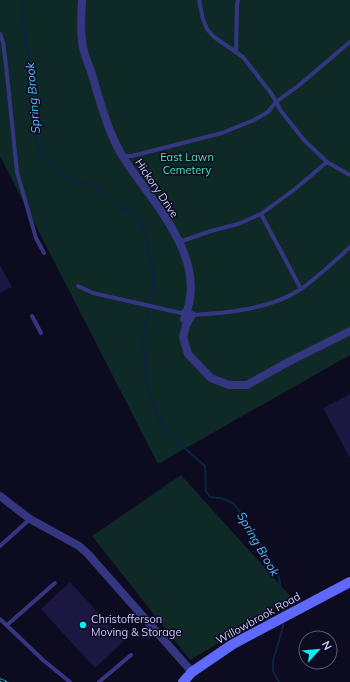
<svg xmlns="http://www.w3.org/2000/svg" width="350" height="682" font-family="Mulish,sans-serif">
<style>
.green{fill:#0e2926}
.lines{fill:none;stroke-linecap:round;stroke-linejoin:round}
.stream{stroke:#0a2544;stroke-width:2}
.building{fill:#1c1740}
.lane{stroke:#343780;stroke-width:4}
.street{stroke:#343780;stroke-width:8}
.secondary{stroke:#6069ff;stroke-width:10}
.rail-casing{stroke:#00eff4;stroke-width:3.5}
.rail{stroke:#0d0b1f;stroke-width:2;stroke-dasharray:6;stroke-linecap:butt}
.poi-dot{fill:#00eff4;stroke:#0d0b1f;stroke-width:1.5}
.labels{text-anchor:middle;stroke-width:3;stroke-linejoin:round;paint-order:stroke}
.park-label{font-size:11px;fill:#51e3b3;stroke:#0d0b1f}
.street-label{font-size:11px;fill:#cbc9ff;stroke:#0d0b1f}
.poi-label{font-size:11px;fill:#cbc9ff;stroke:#0d0b1f;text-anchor:start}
.water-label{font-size:12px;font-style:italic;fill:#57bfff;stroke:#0d0b1f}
</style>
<rect width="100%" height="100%" fill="#0d0b1f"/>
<!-- green -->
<g class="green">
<path d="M 0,0 L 350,0 L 350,355 L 158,464 L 0,156 Z"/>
<path d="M 181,475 L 293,599 L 190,660 L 92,536 Z"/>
</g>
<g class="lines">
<!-- stream -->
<g class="stream">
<path d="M 22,0 L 25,40 L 32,68 L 34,118 L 36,137 L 42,155 L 59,173 L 75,182 L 90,184 L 120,206 L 139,220 L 144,230 L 154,275 L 152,293 L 143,338 L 147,387 L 155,410 L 164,427 L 173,438 L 205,466 L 206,491 L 210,497 L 221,498 L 233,503 L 244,517 L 278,573 L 283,600 L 283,614"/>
<path d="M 279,682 L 273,671 L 273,661 L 283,627 L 283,622"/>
</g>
</g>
<!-- building -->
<g class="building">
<path d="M 0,265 L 12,287 L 0,293 Z"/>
<path d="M 350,394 L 350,458 L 323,408 Z"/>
<path d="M 70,582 L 124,641 L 95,668 L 41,609 Z"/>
</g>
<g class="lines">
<!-- lane -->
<g class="lane">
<path d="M 199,0 L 203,19 L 207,29 L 214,37 L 243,57 L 271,93 L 281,111 L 304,140 L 327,162 L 350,175"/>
<path d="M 0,34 L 3,42 L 6,65 L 17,172 L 36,238 L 44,253"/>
<path d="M 236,51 L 237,4 L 238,0"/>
<path d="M 123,156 L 132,156 L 222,133 L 254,120 L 268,112 L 276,102 L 298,86 L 350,42"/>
<path d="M 261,214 L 301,289"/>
<path d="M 179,242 L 211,231 L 238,224 L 261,214 L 295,189 L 327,162"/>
<path d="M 78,286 L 93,293 L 181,313 L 186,310"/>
<path d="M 192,315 C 228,313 271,309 301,289 C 318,277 335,261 350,247"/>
<path d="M 32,316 L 41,333"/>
<path d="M 0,546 L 30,519"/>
<path d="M 0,619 L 43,660 L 70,682"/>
<path d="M 7,625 L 55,583"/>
<path d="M 99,682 L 131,655"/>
</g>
<!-- street -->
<g class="street">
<path d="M 82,0 C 81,16 80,33 83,48 C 85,56 88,64 91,71 C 99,98 108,133 123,157 C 152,203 211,259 184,319"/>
<path d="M 192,315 L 186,325 L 183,337 L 188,354 L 211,378 L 229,385 L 247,385 L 288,362 L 350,331"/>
<path d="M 0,496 L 30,519 L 79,546 L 88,554 L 192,672"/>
</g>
<!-- secondary -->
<path class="secondary" d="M 183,682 L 192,672 L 233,644 L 350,582"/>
<!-- rail casing -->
<g class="rail-casing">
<path id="rail" d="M 0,680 L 5,682"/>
</g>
<!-- rail -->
<use href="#rail" class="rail"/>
</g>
<!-- markers -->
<circle class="poi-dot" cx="83" cy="625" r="4"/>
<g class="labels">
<!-- park labels -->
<g class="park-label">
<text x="187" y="161">East Lawn<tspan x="187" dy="13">Cemetery</tspan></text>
</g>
<!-- street labels -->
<g class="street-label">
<text transform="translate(157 188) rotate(56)" y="4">Hickory Drive</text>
<text transform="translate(258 618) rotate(-29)" y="4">Willowbrook Road</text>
</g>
<!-- poi labels -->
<g class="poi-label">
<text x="91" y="623">Christofferson<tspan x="91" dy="13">Moving &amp; Storage</tspan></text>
</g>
<!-- water labels -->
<g class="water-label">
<text transform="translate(33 98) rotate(-95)" y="4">Spring Brook</text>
<text transform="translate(258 544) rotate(60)" y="4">Spring Brook</text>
</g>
</g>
<!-- north arrow -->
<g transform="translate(318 650) rotate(63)"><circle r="19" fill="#0d0b1f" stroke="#595779"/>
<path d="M0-3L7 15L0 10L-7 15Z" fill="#00eff4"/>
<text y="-6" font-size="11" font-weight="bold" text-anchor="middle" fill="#cbc9ff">N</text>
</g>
</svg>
